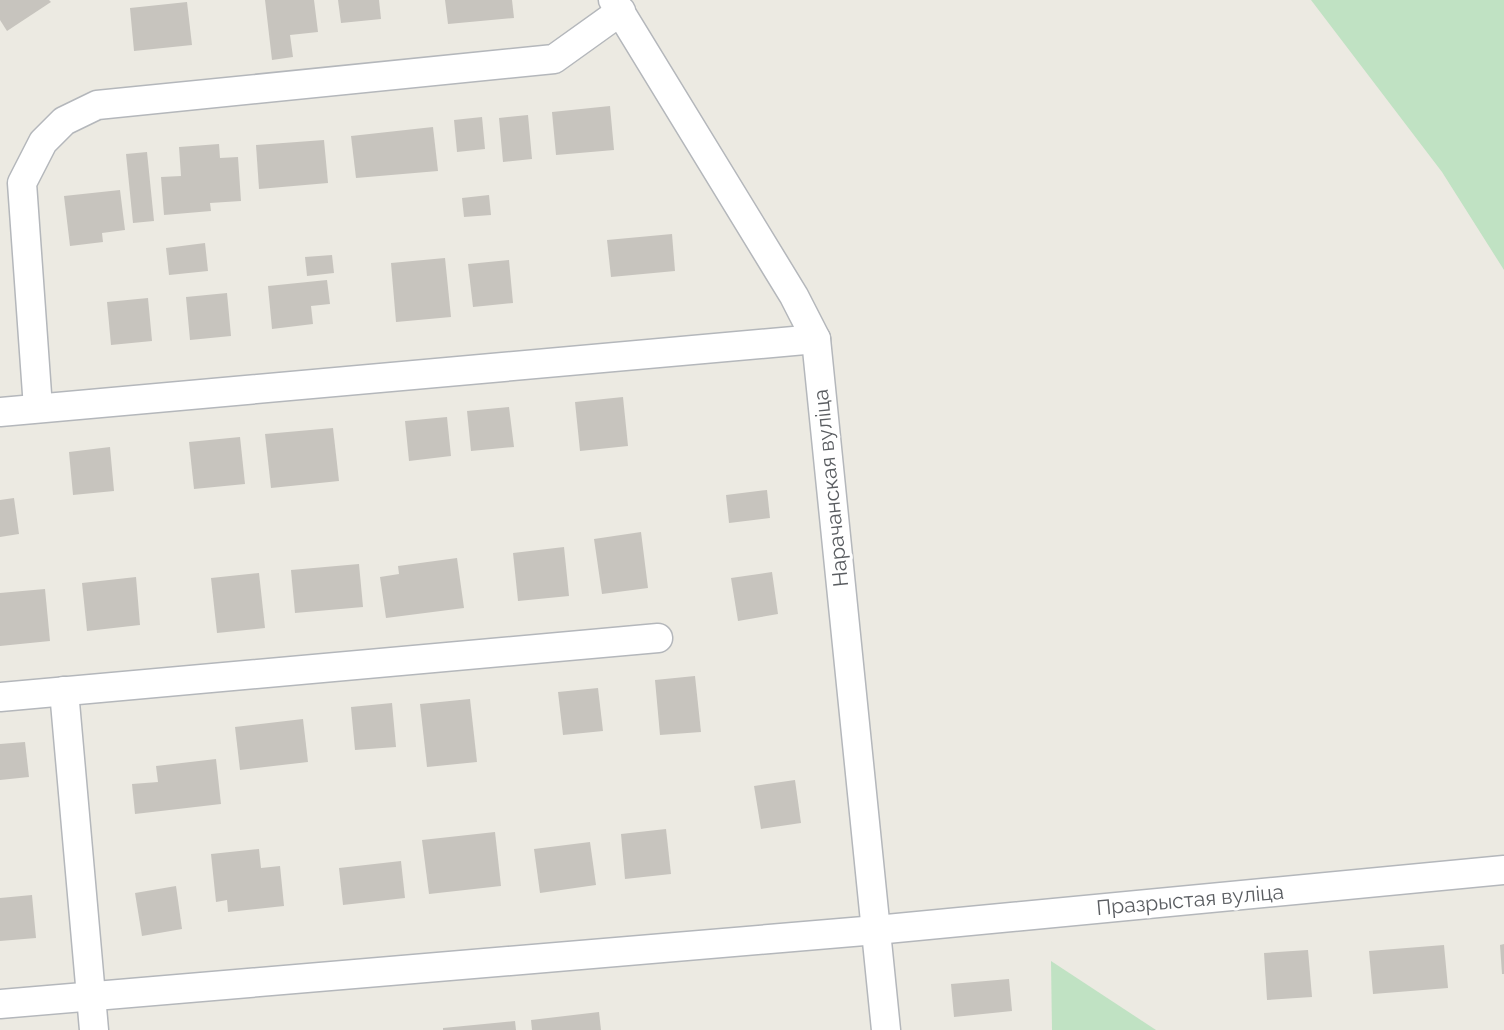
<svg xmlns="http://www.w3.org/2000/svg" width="1504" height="1030" font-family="Raleway,sans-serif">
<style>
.green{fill:#c0e2c3}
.building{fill:#c7c4be}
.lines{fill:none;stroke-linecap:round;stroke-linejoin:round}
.minor-casing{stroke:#b4b7bb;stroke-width:31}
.minor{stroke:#fff;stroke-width:28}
.labels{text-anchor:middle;stroke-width:6;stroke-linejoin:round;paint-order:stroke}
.street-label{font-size:21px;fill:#5a5d61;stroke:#fff}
</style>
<rect width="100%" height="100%" fill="#eceae2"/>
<!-- green -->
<g class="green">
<path d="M 1311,0 L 1504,0 L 1504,270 L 1442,172 Z"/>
<path d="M 1051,961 L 1156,1030 L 1052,1030 Z"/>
</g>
<!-- building -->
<g class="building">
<path d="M 0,0 L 49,0 L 51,2 L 7,31 L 0,20 Z"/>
<path d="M 265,0 L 314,0 L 318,32 L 290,35 L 293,57 L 272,60 Z"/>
<path d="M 338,0 L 379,0 L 381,19 L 341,23 Z"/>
<path d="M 445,0 L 512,0 L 514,18 L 448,24 Z"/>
<path d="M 187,2 L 192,45 L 134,51 L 130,8 Z"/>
<path d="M 610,106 L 614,150 L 556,155 L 552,112 Z"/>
<path d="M 528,115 L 532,159 L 503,162 L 499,118 Z"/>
<path d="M 482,117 L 485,149 L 457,152 L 454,120 Z"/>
<path d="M 433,127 L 438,171 L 356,178 L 351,136 Z"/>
<path d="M 324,140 L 328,183 L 259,189 L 256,145 Z"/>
<path d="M 219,144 L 220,158 L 238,157 L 241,201 L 210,203 L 211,211 L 164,215 L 161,177 L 181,176 L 179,147 Z"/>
<path d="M 147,152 L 154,221 L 133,223 L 126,154 Z"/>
<path d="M 120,190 L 125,230 L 102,233 L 103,242 L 70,246 L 64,196 Z"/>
<path d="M 489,195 L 491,215 L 464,217 L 462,198 Z"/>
<path d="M 672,234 L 675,271 L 611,277 L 607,240 Z"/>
<path d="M 205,243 L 208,271 L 169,275 L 166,248 Z"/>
<path d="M 332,255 L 334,273 L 307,276 L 305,257 Z"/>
<path d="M 445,258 L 451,317 L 396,322 L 391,263 Z"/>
<path d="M 509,260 L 513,303 L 473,307 L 468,264 Z"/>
<path d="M 327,280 L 330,304 L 311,306 L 313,324 L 272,329 L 268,286 Z"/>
<path d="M 227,293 L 231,336 L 190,340 L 186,297 Z"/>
<path d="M 148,298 L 152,341 L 111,345 L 107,302 Z"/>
<path d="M 623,397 L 628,446 L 580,451 L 575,402 Z"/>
<path d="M 509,407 L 514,447 L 471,451 L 467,411 Z"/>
<path d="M 447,417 L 451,456 L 409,461 L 405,421 Z"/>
<path d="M 333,428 L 339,481 L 271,488 L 265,434 Z"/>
<path d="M 240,437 L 245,484 L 194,489 L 189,442 Z"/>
<path d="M 110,447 L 114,491 L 73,495 L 69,452 Z"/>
<path d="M 767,490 L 770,518 L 729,523 L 726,495 Z"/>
<path d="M 14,498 L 19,534 L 0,537 L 0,500 Z"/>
<path d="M 641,532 L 648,588 L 602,594 L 594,539 Z"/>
<path d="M 564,547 L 569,596 L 518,601 L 513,553 Z"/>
<path d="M 457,558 L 464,608 L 386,618 L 380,577 L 399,574 L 398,566 Z"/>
<path d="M 359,564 L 363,607 L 295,613 L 291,570 Z"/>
<path d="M 772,572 L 778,614 L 738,621 L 731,578 Z"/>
<path d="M 259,573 L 265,628 L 217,633 L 211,578 Z"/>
<path d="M 136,577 L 140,625 L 87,631 L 82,583 Z"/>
<path d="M 45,589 L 50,641 L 0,646 L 0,593 Z"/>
<path d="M 695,676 L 701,732 L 660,735 L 655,680 Z"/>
<path d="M 598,688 L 603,731 L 563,735 L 558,692 Z"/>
<path d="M 470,699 L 477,762 L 427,767 L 420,704 Z"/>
<path d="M 392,703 L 396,747 L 355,750 L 351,707 Z"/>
<path d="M 303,719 L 308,762 L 240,770 L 235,727 Z"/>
<path d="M 25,742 L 29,777 L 0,780 L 0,744 Z"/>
<path d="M 216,759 L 221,804 L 135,814 L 132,784 L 158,782 L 156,766 Z"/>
<path d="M 795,780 L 801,823 L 761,829 L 754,786 Z"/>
<path d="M 666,829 L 671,874 L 625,879 L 621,834 Z"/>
<path d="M 495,832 L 501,886 L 429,894 L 422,840 Z"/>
<path d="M 590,842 L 596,885 L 540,893 L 534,849 Z"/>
<path d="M 259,849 L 261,868 L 280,866 L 284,906 L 228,912 L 227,900 L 216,902 L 211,854 Z"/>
<path d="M 401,861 L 405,898 L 343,905 L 339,868 Z"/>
<path d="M 176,886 L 182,929 L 142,936 L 135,893 Z"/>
<path d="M 32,895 L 36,938 L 0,941 L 0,898 Z"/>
<path d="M 1504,944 L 1504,974 L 1502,974 L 1500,945 Z"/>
<path d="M 1444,945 L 1448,988 L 1373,994 L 1369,951 Z"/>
<path d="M 1308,950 L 1312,997 L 1267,1000 L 1264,953 Z"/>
<path d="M 1009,979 L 1012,1011 L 954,1017 L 951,984 Z"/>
<path d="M 599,1012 L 601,1030 L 532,1030 L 531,1020 Z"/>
<path d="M 515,1021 L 516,1030 L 443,1030 L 443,1028 Z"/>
</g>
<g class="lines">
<!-- minor casing -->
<g class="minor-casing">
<g id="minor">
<path d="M 613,0 L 794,296 L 816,339 L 886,1030"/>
<path d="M 38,408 L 22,183 L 43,142 L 64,121 L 97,105 L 554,59 L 621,11"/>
<path d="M 0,412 L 816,339"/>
<path d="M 64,691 L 94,1030"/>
<path d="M 0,697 L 658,638"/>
<path d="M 0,1004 L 876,930 L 1504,870"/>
</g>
</g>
<!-- minor -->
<use href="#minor" class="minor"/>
</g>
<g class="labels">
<!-- street labels -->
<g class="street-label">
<text transform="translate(831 488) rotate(-96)" y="7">Нарачанская вуліца</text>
<text transform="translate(1190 900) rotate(-5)" y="7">Празрыстая вуліца</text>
</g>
</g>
</svg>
